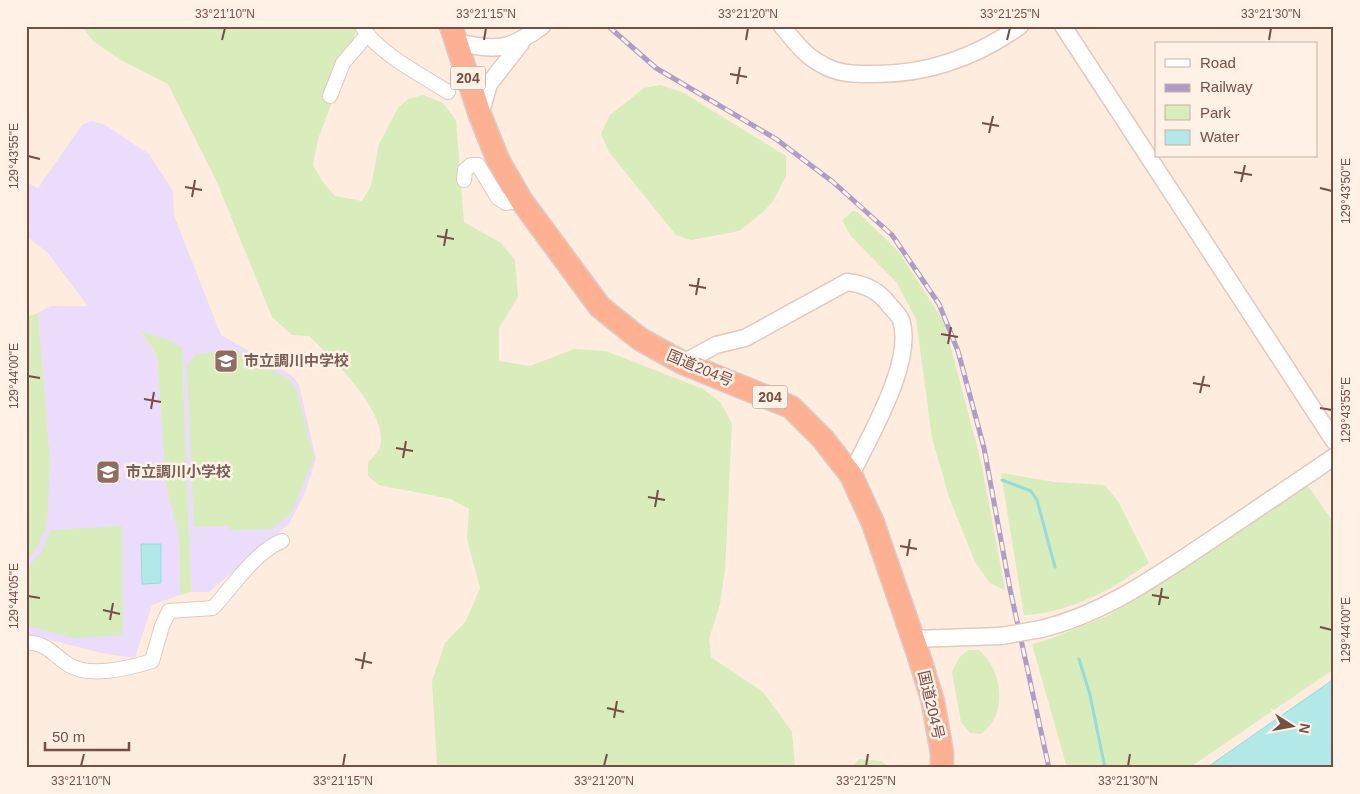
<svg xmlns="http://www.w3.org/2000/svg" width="1360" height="794" font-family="Helvetica,'Noto Sans JP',sans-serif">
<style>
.education{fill:#eadcfa}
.green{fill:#d8ecbc}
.water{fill:#b2e8e7;stroke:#97dbda}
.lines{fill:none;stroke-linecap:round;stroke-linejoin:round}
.stream{stroke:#97dbda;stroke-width:3}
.minor-casing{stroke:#e4c8bd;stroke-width:16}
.tertiary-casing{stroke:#e4c8bd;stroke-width:19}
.trunk-casing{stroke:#d9cdcb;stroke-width:25}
.minor{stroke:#fff;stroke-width:14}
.tertiary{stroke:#fff;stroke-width:16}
.trunk{stroke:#feb092;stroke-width:22}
.rail-casing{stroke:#ad9dc7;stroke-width:5}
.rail{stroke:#fff1e6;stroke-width:3;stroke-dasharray:9;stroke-linecap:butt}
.tertiary-bridge-casing{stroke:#e4c8bd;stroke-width:19;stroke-linecap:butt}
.tertiary-bridge{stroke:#fff;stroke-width:16}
.ticks{fill:none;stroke:#764e45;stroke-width:2}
.labels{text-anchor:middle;stroke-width:5;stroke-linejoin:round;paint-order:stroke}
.shield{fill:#fff1e6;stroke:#9f7f75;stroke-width:1}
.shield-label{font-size:14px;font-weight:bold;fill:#764e45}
.education-label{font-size:15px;font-weight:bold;fill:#785e54;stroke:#fff1e6;text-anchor:start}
.street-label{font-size:15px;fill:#764e45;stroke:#fff1e6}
.neatline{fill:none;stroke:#764e45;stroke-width:2}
.ticks-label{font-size:12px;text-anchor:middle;fill:#764e45}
</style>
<rect width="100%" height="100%" fill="#feecde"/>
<!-- education -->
<path class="education" d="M 92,121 L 105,125 L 149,154 L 173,191 L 174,216 L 221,335 L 291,375 L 299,384 L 316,459 L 304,495 L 289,524 L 209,592 L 191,592 L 182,349 L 141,332 L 157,356 L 166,485 L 179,535 L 180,595 L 152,605 L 135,658 L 106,654 L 26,634 L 26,561 L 36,550 L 50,459 L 38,313 L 51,306 L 88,306 L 47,252 L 26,236 L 26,182 L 38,188 L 82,125 Z"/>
<!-- green -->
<g class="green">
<path d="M 82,26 L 357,26 L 346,66 L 318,139 L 313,165 L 322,181 L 335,196 L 362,201 L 371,186 L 379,144 L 398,108 L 408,99 L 423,95 L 443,103 L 456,120 L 464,222 L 501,243 L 515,260 L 518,297 L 499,328 L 499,361 L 530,366 L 574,349 L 606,351 L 703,389 L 720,402 L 732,423 L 725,570 L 720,604 L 709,639 L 711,657 L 763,692 L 792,732 L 795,768 L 437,766 L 432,681 L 445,643 L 466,621 L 480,588 L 467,539 L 469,509 L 451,499 L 379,485 L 368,476 L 368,462 C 372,458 378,453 380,447 C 390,413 331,357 309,336 L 292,335 L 272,317 L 216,180 L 168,84 L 119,59 L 93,41 Z"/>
<path d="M 661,85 L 684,93 L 786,156 L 786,176 L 773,201 L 762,213 L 739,231 L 691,240 L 676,235 L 609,152 L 601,134 L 610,115 L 644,88 Z"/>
<path d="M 853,211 L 858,212 L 899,252 L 944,322 L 981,461 L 1005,590 L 990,583 L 975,562 L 949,497 L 932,438 L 916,319 L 897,283 L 851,236 L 842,220 Z"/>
<path d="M 38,313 L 50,459 L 47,524 L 36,550 L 26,561 L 26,317 Z"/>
<path d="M 141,331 L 173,342 L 182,348 L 191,592 L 180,595 L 179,535 L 166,485 L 157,356 Z"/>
<path d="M 233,349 L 290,380 L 297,391 L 314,458 L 291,513 L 272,529 L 229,530 L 229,526 L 194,527 L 187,365 L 196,354 Z"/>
<path d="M 1001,473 L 1055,482 L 1105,485 L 1119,503 L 1149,563 C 1114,589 1069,613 1024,615 Z"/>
<path d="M 1308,486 L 1334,523 L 1334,669 L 1189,768 L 1067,768 L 1032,644 L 1050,639 L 1107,616 Z"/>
<path d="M 122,526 L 123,635 L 73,638 L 26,625 L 26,570 L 42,551 L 51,530 Z"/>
<path d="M 968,650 L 979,650 C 1003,670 1008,715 981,734 L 970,733 L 961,722 L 952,672 L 959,658 Z"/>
<path d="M 859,759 L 880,761 L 892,768 L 850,768 Z"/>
</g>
<!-- water -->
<g class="water">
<path d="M 141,544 L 161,544 L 161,583 L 142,584 Z"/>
<path d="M 1334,679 L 1334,768 L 1206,768 Z"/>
</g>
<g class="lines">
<!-- stream -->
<g class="stream">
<path d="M 1002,480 L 1031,491 L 1037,500 L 1055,567"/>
<path d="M 1079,659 L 1090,695 L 1105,768"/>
</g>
<!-- minor casing -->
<g class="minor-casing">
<g id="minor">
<path d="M 362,26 C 376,52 423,76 448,92"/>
<path d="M 330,96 L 343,63 L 367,35"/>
<path d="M 464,180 L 465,170 L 471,165 L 478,165 L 498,198 L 506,203 L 521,200"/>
<path d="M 26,642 C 51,645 50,653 69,665 C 90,678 130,668 152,661 L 162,626 L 169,611 L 213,608 C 232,587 256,551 282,541"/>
</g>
</g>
<!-- tertiary casing -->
<g class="tertiary-casing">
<g id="tertiary">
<path d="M 782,26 C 795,42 805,56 823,65 C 838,74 854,74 871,74 C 926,75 975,58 1020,26"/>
<path d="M 1063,26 L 1334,441"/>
<path d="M 456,42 C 496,51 509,51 542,26"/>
<path d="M 480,115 L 489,84 L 521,43"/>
<path d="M 683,363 L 716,345 L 745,338 L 847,282 C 864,284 879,290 889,305 C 893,309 899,315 901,320 C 915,361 869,437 851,475"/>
<path d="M 1041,629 C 1103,614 1155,577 1208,542 C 1250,514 1292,485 1334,457"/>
<path d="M 913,639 L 1001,636"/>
</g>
</g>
<!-- trunk casing -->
<g class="trunk-casing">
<path id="trunk" d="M 451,26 L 480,115 L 498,160 L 521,200 L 600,307 L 640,339 L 683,363 L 791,407 L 823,439 L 851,475 L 873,523 L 918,653 L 933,702 L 942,753 L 942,768"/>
</g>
<!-- minor -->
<use href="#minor" class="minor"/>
<!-- tertiary -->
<use href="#tertiary" class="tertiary"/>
<!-- trunk -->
<use href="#trunk" class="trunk"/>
<!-- rail casing -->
<g class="rail-casing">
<path id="rail" d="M 608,26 L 656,68 L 776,139 L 833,182 L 892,235 L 939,304 L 958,351 L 984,448 L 1010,589 L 1049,768"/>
</g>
<!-- rail -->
<use href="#rail" class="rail"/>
<!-- tertiary-bridge casing -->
<g class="tertiary-bridge-casing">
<path id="tertiary-bridge" d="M 1001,636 L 1041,629"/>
</g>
<!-- tertiary-bridge -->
<use href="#tertiary-bridge" class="tertiary-bridge"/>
</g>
<!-- ticks -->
<path class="ticks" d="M 222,40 L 225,28M 484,40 L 486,28M 746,40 L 748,28M 1007,40 L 1010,28M 1269,40 L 1271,28M 730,74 L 747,77M 737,84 L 740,67M 982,123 L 999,126M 989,133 L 993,116M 28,156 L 40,159M 1234,172 L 1252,175M 1241,182 L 1245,165M 185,187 L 202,190M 1320,188 L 1332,191M 192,197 L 195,180M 437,236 L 454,239M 444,246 L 447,229M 689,285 L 706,288M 696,295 L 699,278M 941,334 L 958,337M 948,344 L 951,327M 28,376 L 40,378M 1193,383 L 1210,386M 1200,393 L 1204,376M 144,399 L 161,402M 1320,408 L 1332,410M 151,409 L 154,392M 396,448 L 413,451M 403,458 L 406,441M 648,497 L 665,500M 655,507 L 658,490M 900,546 L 917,549M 907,556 L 910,539M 1152,595 L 1169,598M 28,596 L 40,598M 1159,605 L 1162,588M 103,610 L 120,614M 110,620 L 113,603M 1320,627 L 1332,630M 355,659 L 372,663M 362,669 L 365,652M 607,708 L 624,712M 614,718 L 617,701M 81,766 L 84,754M 343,766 L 345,754M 604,766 L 607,754M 866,766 L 868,754M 1128,766 L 1130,754"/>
<!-- icons -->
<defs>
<g id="school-square" transform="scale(1.25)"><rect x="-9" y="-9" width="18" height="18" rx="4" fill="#8d6e63" stroke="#fff1e6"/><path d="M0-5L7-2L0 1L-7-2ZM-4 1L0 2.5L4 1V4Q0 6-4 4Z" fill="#fff"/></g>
</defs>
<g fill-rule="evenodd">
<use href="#school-square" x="226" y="361"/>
<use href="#school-square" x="108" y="472"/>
</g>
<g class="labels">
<!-- shield labels -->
<g class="shield">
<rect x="450.5" y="66.5" width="35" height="23" rx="4"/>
<rect x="752.5" y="385.5" width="35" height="23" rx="4"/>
</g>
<g class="shield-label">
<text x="468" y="83">204</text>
<text x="770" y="402">204</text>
</g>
<!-- education labels -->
<g class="education-label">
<text x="244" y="366">市立調川中学校</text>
<text x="126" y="477">市立調川小学校</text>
</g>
<!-- street labels -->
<g class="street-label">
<text transform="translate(700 368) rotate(23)" y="5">国道204号</text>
<text transform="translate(931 705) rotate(77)" y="5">国道204号</text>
</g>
</g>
<!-- border -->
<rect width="1360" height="794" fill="none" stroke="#fff1e6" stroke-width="55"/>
<!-- legend -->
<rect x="1155" y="42" width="162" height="115" fill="#fff1e6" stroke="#c8b0a6"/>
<rect x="1165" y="59" width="25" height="8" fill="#ffffff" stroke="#c8b0a6"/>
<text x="1200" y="68" font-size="15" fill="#764e45">Road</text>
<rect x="1165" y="84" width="25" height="8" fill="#ad9dc7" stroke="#c8b0a6"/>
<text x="1200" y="92" font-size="15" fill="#764e45">Railway</text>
<rect x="1165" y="105" width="25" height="15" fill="#d8ecbc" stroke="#c8b0a6"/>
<text x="1200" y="118" font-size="15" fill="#764e45">Park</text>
<rect x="1165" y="130" width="25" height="15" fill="#b2e8e7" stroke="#c8b0a6"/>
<text x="1200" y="142" font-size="15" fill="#764e45">Water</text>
<!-- north arrow -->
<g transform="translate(1292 726) rotate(101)" stroke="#fff1e6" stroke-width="4" paint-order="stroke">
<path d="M0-4L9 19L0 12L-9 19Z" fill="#764e45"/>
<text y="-8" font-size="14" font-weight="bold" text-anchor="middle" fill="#764e45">N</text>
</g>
<!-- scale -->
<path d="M45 742v8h84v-8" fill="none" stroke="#764e45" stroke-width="2.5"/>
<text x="52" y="742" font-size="15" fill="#764e45" stroke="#fff1e6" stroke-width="4" paint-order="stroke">50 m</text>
<rect x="28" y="28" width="1304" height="738" class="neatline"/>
<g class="ticks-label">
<text x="225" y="18">33°21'10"N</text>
<text x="486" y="18">33°21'15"N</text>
<text x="748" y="18">33°21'20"N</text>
<text x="1010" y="18">33°21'25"N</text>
<text x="1271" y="18">33°21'30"N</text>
<text transform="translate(14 156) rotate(-90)" y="4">129°43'55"E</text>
<text transform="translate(1346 191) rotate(-90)" y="4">129°43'50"E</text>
<text transform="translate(14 376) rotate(-90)" y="4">129°44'00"E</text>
<text transform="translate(1346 410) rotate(-90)" y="4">129°43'55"E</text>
<text transform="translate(14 596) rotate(-90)" y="4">129°44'05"E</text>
<text transform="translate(1346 630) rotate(-90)" y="4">129°44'00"E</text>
<text x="81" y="785">33°21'10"N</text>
<text x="343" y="785">33°21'15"N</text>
<text x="604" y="785">33°21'20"N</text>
<text x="866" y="785">33°21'25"N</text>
<text x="1128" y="785">33°21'30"N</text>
</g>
</svg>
